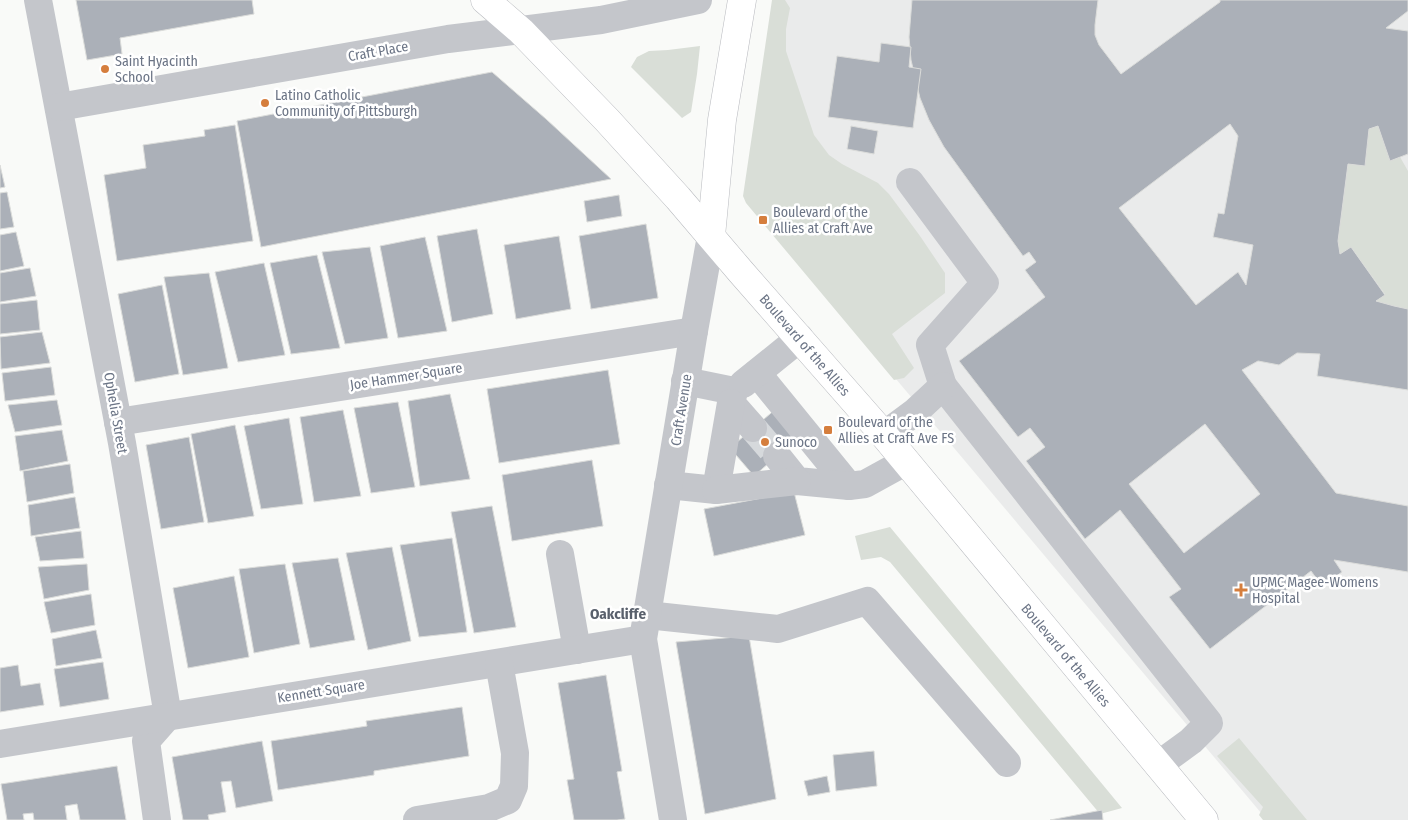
<svg xmlns="http://www.w3.org/2000/svg" width="1408" height="820" font-family="'Fira Sans Condensed',sans-serif">
<style>
.built{fill:#eaebeb}
.green{fill:#d9ded7}
.building{fill:#abb0b8;stroke:#dbdcda;fill-rule:evenodd}
.lines{fill:none;stroke-linecap:round;stroke-linejoin:round}
.minor-tunnel{stroke:#d6d9dc;stroke-width:28;stroke-dasharray:28 14;stroke-linecap:butt}
.major-casing{stroke:#b8babf;stroke-width:29}
.minor{stroke:#c4c6cb;stroke-width:28}
.major{stroke:#fff;stroke-width:28}
.poi-dot{fill:#d57e3d;stroke:#fff;stroke-width:2}
.labels{text-anchor:middle;stroke-width:5;stroke-linejoin:round;paint-order:stroke}
.street-label{font-size:14px;fill:#6c7586;stroke:#fff}
.poi-label{font-size:14px;fill:#6c7586;stroke:#fff;text-anchor:start}
.neighbourhood-label{font-size:15px;font-weight:bold;fill:#59606c;stroke:#fff}
</style>
<rect width="100%" height="100%" fill="#f9faf8"/>
<!-- built -->
<path class="built" d="M 776,0 L 1408,0 L 1408,820 L 1267,820 L 880,360 L 744,196 Z"/>
<!-- green -->
<g class="green">
<path d="M 772,0 L 785,0 L 790,8 L 786,29 L 786,51 L 814,135 L 829,155 L 842,164 L 878,183 L 889,194 L 920,236 L 945,273 L 945,293 L 892,334 L 914,368 L 904,378 L 894,380 L 746,203 L 743,196 Z"/>
<path d="M 700,46 L 697,74 L 691,112 L 682,118 L 631,67 L 637,57 L 649,51 L 668,50 Z"/>
<path d="M 1378,126 L 1390,160 L 1400,157 L 1408,171 L 1408,309 L 1394,306 L 1376,301 L 1385,294 L 1351,247 L 1340,254 L 1338,241 L 1348,164 L 1364,166 L 1369,129 Z"/>
<path d="M 890,527 L 1122,808 L 1100,814 L 890,562 L 881,557 L 861,560 L 855,536 Z"/>
<path d="M 1239,738 L 1307,820 L 1263,820 L 1259,815 L 1263,807 L 1217,756 Z"/>
</g>
<!-- building -->
<g class="building">
<path d="M 76,0 L 252,0 L 254,14 L 120,38 L 122,54 L 87,60 Z"/>
<path d="M 912,0 L 1098,0 L 1095,25 L 1095,35 L 1099,45 L 1121,74 L 1220,2 L 1220,0 L 1408,0 L 1408,11 L 1386,28 L 1408,31 L 1408,154 L 1390,161 L 1378,126 L 1369,129 L 1365,166 L 1348,164 L 1338,241 L 1340,254 L 1351,247 L 1385,295 L 1376,301 L 1394,306 L 1408,309 L 1408,390 L 1317,376 L 1320,354 L 1297,353 L 1279,365 L 1258,361 L 1242,370 L 1336,493 L 1408,506 L 1408,572 L 1334,560 L 1342,572 L 1322,586 L 1311,571 L 1210,649 L 1169,597 L 1181,589 L 1120,510 L 1085,539 L 1026,461 L 1045,447 L 1030,428 L 1018,437 L 959,361 L 1045,297 L 1025,270 L 1036,262 L 1029,252 L 1023,256 L 944,147 L 929,120 L 920,98 L 911,60 L 909,37 ZM 1230,124 L 1238,136 L 1224,214 L 1218,213 L 1213,237 L 1253,245 L 1246,285 L 1238,272 L 1196,305 L 1119,208 ZM 1205,424 L 1260,494 L 1184,553 L 1129,484 Z"/>
<path d="M 881,43 L 911,47 L 909,67 L 921,69 L 913,128 L 828,117 L 837,56 L 879,62 Z"/>
<path d="M 492,72 L 546,119 L 611,179 L 261,247 L 237,121 Z"/>
<path d="M 235,125 L 253,241 L 117,261 L 104,175 L 146,168 L 143,145 L 205,136 L 204,130 Z"/>
<path d="M 851,126 L 878,131 L 874,154 L 847,149 Z"/>
<path d="M 0,165 L 5,187 L 0,188 Z"/>
<path d="M 7,192 L 14,227 L 0,229 L 0,193 Z"/>
<path d="M 619,195 L 622,216 L 587,222 L 584,201 Z"/>
<path d="M 646,224 L 658,298 L 591,309 L 579,236 Z"/>
<path d="M 477,229 L 493,314 L 452,322 L 437,236 Z"/>
<path d="M 16,232 L 24,266 L 0,271 L 0,235 Z"/>
<path d="M 559,236 L 571,309 L 516,319 L 504,245 Z"/>
<path d="M 425,237 L 447,331 L 398,338 L 380,246 Z"/>
<path d="M 370,247 L 388,338 L 345,344 L 322,252 Z"/>
<path d="M 317,255 L 340,348 L 291,354 L 270,263 Z"/>
<path d="M 264,263 L 285,355 L 238,362 L 215,272 Z"/>
<path d="M 30,268 L 36,296 L 0,302 L 0,273 Z"/>
<path d="M 209,273 L 228,368 L 183,375 L 164,277 Z"/>
<path d="M 162,285 L 179,374 L 135,382 L 118,294 Z"/>
<path d="M 37,300 L 40,330 L 0,334 L 0,304 Z"/>
<path d="M 42,332 L 50,363 L 1,369 L 0,337 Z"/>
<path d="M 51,367 L 55,395 L 5,401 L 2,373 Z"/>
<path d="M 608,370 L 620,444 L 499,463 L 487,389 Z"/>
<path d="M 450,394 L 470,479 L 420,486 L 408,401 Z"/>
<path d="M 57,400 L 62,425 L 15,432 L 8,405 Z"/>
<path d="M 398,402 L 415,487 L 371,493 L 354,408 Z"/>
<path d="M 777,408 L 801,435 L 754,476 L 730,448 Z"/>
<path d="M 343,410 L 361,496 L 314,502 L 300,417 Z"/>
<path d="M 289,418 L 303,504 L 261,509 L 244,426 Z"/>
<path d="M 235,425 L 254,516 L 208,523 L 191,434 Z"/>
<path d="M 62,430 L 68,461 L 20,471 L 15,436 Z"/>
<path d="M 189,437 L 204,522 L 161,529 L 146,445 Z"/>
<path d="M 592,460 L 603,526 L 512,541 L 502,475 Z"/>
<path d="M 70,464 L 74,493 L 27,502 L 23,471 Z"/>
<path d="M 794,492 L 805,535 L 714,556 L 704,509 Z"/>
<path d="M 75,497 L 80,528 L 31,536 L 28,505 Z"/>
<path d="M 492,506 L 516,627 L 474,633 L 451,512 Z"/>
<path d="M 81,531 L 84,558 L 40,561 L 35,537 Z"/>
<path d="M 452,538 L 467,632 L 419,637 L 400,545 Z"/>
<path d="M 392,547 L 411,641 L 368,650 L 346,553 Z"/>
<path d="M 338,558 L 355,640 L 310,648 L 292,563 Z"/>
<path d="M 87,564 L 89,590 L 44,599 L 38,567 Z"/>
<path d="M 285,564 L 300,644 L 254,653 L 239,569 Z"/>
<path d="M 234,576 L 249,657 L 188,668 L 173,588 Z"/>
<path d="M 91,594 L 95,625 L 51,633 L 44,602 Z"/>
<path d="M 96,630 L 102,658 L 56,666 L 52,639 Z"/>
<path d="M 749,636 L 776,799 L 705,814 L 676,642 Z"/>
<path d="M 103,662 L 109,699 L 60,707 L 54,669 Z"/>
<path d="M 18,665 L 21,686 L 40,683 L 44,705 L 0,712 L 0,668 Z"/>
<path d="M 606,675 L 622,771 L 617,772 L 625,819 L 617,820 L 574,820 L 567,780 L 574,779 L 558,683 Z"/>
<path d="M 462,707 L 469,756 L 374,771 L 374,775 L 278,790 L 271,741 L 367,726 L 366,721 Z"/>
<path d="M 262,741 L 273,801 L 236,808 L 231,781 L 221,782 L 226,812 L 208,815 L 209,820 L 183,820 L 172,757 Z"/>
<path d="M 874,751 L 877,786 L 836,791 L 833,755 Z"/>
<path d="M 117,766 L 126,820 L 80,820 L 77,804 L 65,806 L 67,820 L 34,820 L 33,813 L 23,814 L 24,820 L 7,820 L 1,784 Z"/>
<path d="M 827,776 L 830,792 L 808,796 L 804,781 Z"/>
<path d="M 1102,810 L 1103,820 L 1050,820 Z"/>
</g>
<g class="lines">
<!-- minor-tunnel -->
<path class="minor-tunnel" d="M 753,428 L 777,456"/>
<!-- major casing -->
<g class="major-casing">
<g id="major">
<path d="M 485,0 L 521,31 L 607,120 L 678,198 L 741,272 L 884,435 L 1204,820"/>
<path d="M 711,236 L 722,120 L 742,0"/>
</g>
</g>
<!-- minor -->
<g class="minor">
<path d="M 38,0 L 122,443 L 168,716 L 146,741 L 157,820"/>
<path d="M 59,107 L 448,39 L 601,20 L 698,0"/>
<path d="M 910,182 L 985,283 L 930,345 L 943,386 L 1209,723 L 1191,741 L 1158,765"/>
<path d="M 757,373 L 849,486"/>
<path d="M 685,381 L 734,391 L 731,403 L 753,428"/>
<path d="M 743,384 L 800,338"/>
<path d="M 118,422 L 694,331"/>
<path d="M 884,435 L 915,412 L 943,386"/>
<path d="M 777,456 L 797,481 L 849,486 L 865,484 L 905,462"/>
<path d="M 668,485 L 716,490 L 731,403"/>
<path d="M 716,490 L 797,481"/>
<path d="M 560,554 L 577,650"/>
<path d="M 647,615 L 778,629 L 867,601 L 1007,763"/>
<path d="M 0,744 L 643,639"/>
<path d="M 417,820 L 489,808 L 508,800 L 514,786 L 515,753 L 499,663"/>
<path d="M 673,820 L 643,639 L 694,331 L 711,236"/>
</g>
<!-- major -->
<use href="#major" class="major"/>
</g>
<!-- markers -->
<g class="poi-dot">
<circle cx="105" cy="69" r="5"/>
<circle cx="265" cy="103" r="5"/>
<rect x="758" y="215" width="10" height="10" rx="2.5"/>
<rect x="823" y="425" width="10" height="10" rx="2.5"/>
<circle cx="765" cy="442" r="5"/>
<path d="M1238.5 582.5h5v5h5v5h-5v5h-5v-5h-5v-5h5z"/>
</g>
<g class="labels">
<!-- street labels -->
<g class="street-label">
<text transform="translate(378 51) rotate(-10)" y="5">Craft Place</text>
<text transform="translate(805 345) rotate(49)" y="5">Boulevard of the Allies</text>
<text transform="translate(406 376) rotate(-9)" y="5">Joe Hammer Square</text>
<text transform="translate(681 410) rotate(-81)" y="5">Craft Avenue</text>
<text transform="translate(116 413) rotate(80)" y="5">Ophelia Street</text>
<text transform="translate(1066 655) rotate(50)" y="5">Boulevard of the Allies</text>
<text transform="translate(321 691) rotate(-9)" y="5">Kennett Square</text>
</g>
<!-- poi labels -->
<g class="poi-label">
<text x="115" y="66">Saint Hyacinth<tspan x="115" dy="16">School</tspan></text>
<text x="275" y="100">Latino Catholic<tspan x="275" dy="16">Community of Pittsburgh</tspan></text>
<text x="773" y="217">Boulevard of the<tspan x="773" dy="16">Allies at Craft Ave</tspan></text>
<text x="838" y="427">Boulevard of the<tspan x="838" dy="16">Allies at Craft Ave FS</tspan></text>
<text x="775" y="447">Sunoco</text>
<text x="1252" y="587">UPMC Magee-Womens<tspan x="1252" dy="16">Hospital</tspan></text>
</g>
<!-- neighbourhood labels -->
<g class="neighbourhood-label">
<text x="618" y="619">Oakcliffe</text>
</g>
</g>
</svg>
